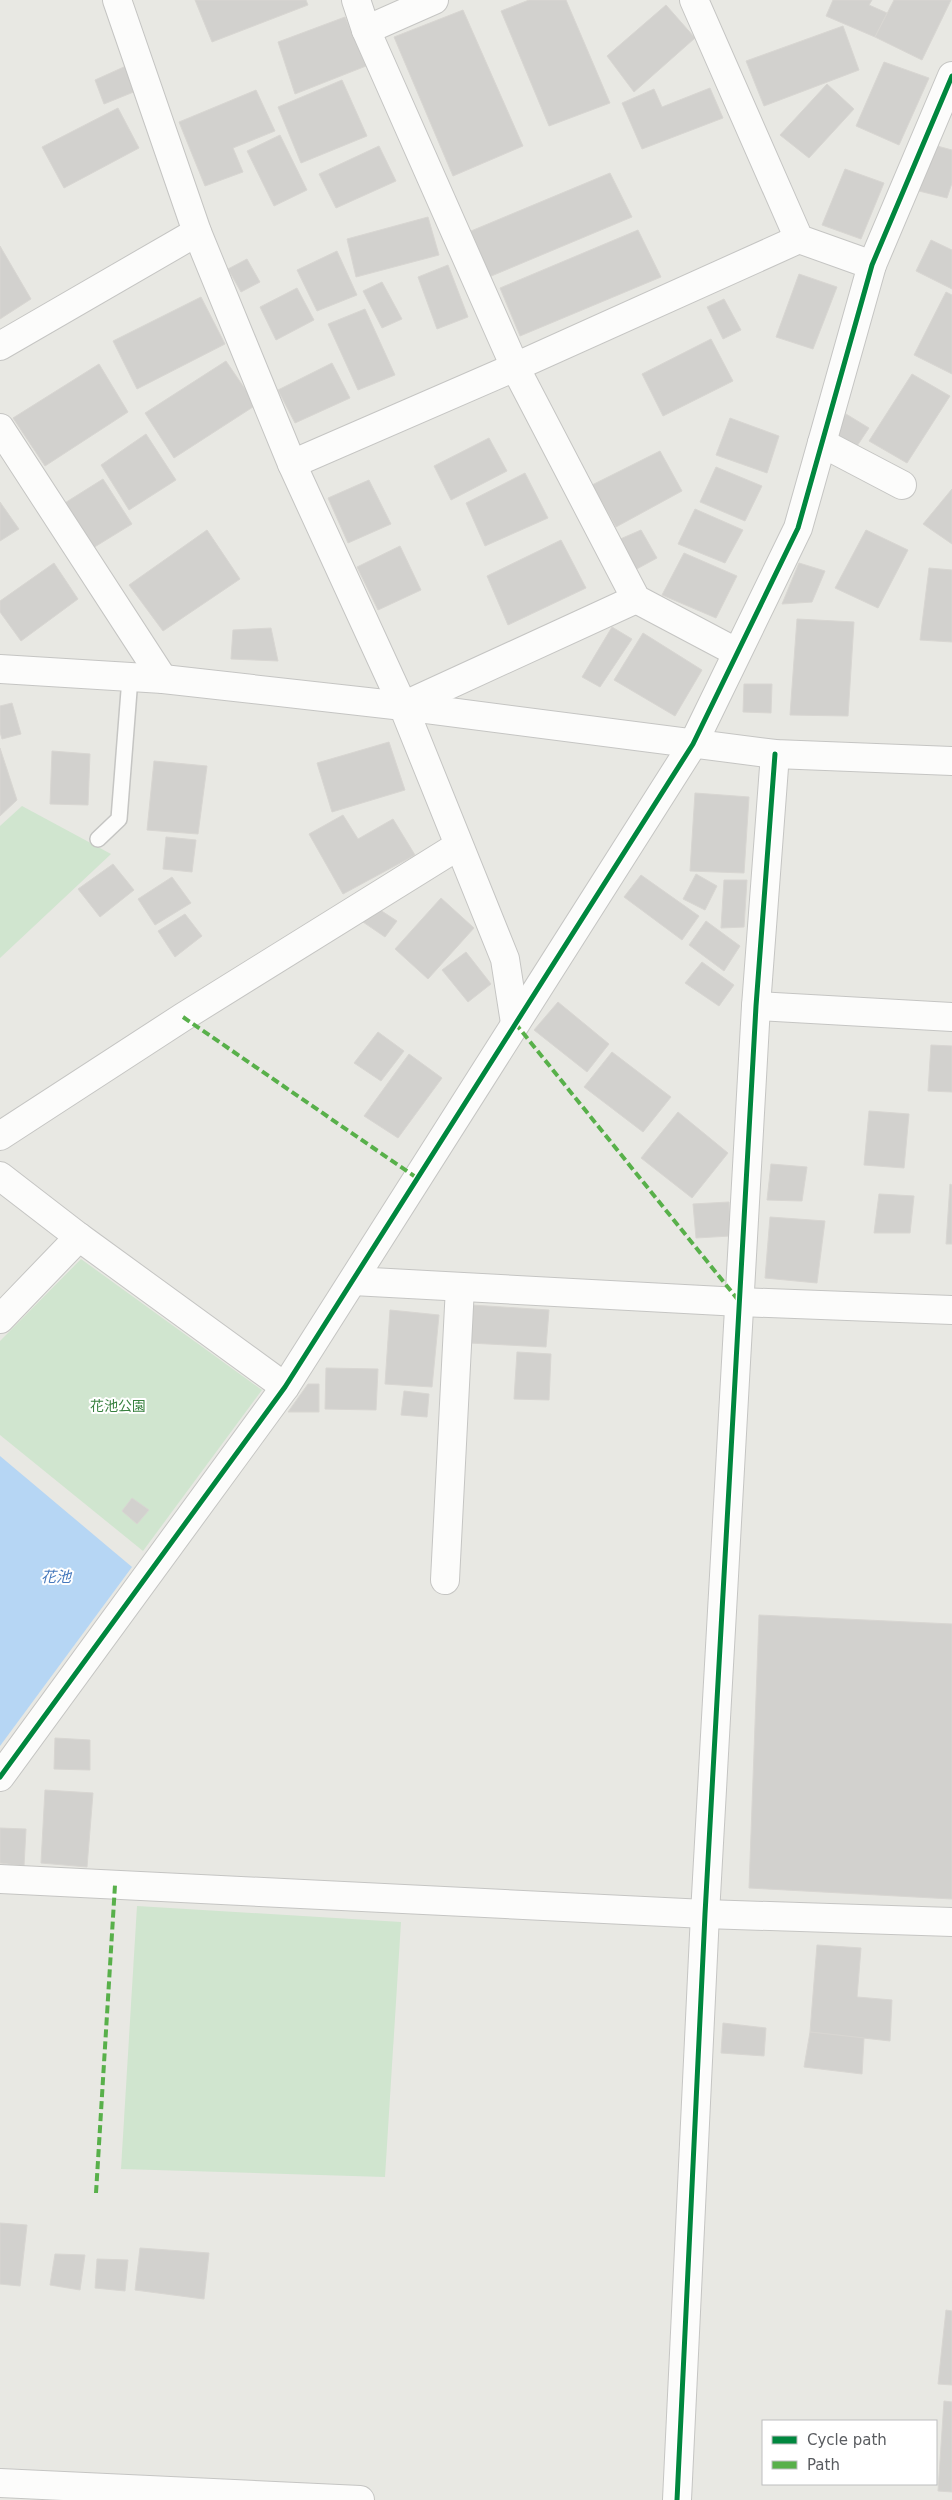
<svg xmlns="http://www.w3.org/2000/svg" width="952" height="2500" font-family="'DejaVu Sans','Noto Sans JP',sans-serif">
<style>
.green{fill:#d0e5cf}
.water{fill:#b6d6f4}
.building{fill:#d2d1ce;stroke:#d8d6d2}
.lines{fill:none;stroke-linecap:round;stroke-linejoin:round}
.service-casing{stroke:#c5c5c3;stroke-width:18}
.minor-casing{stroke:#c5c5c3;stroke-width:30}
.tertiary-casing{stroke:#c5c5c3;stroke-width:30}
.service{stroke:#fcfcfb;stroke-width:15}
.minor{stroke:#fcfcfb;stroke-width:28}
.tertiary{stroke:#fcfcfb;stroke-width:28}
.quiet{stroke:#58b04a;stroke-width:4;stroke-dasharray:8 4;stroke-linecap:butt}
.cycleway-casing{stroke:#fff;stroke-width:8}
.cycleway{stroke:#00873e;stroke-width:5}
.labels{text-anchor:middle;stroke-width:4;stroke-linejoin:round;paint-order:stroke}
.park-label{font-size:14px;fill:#38803f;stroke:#fff}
.water-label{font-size:15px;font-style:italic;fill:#4578bc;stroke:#fff}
</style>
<rect width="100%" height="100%" fill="#e8e8e3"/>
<!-- green -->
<g class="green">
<path d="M 22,806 L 111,854 L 0,958 L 0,826 Z"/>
<path d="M 81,1259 L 262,1390 L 143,1551 L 0,1435 L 0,1341 Z"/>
<path d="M 137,1906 L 401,1922 L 385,2177 L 121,2169 Z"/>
</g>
<!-- water -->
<path class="water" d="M 0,1456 L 132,1567 L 0,1746 Z"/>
<!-- building -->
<g class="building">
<path d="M 195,0 L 306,0 L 308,5 L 212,42 Z"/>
<path d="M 529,0 L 566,0 L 610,103 L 549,126 L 501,11 Z"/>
<path d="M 833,0 L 872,0 L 869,5 L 887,13 L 875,37 L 826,16 Z"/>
<path d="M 894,0 L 951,0 L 922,60 L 875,37 Z"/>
<path d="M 666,5 L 695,38 L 634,92 L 607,56 Z"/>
<path d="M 463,10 L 523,146 L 453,176 L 394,37 Z"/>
<path d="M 345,17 L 366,66 L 295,94 L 278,42 Z"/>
<path d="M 843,26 L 859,70 L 764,106 L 746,61 Z"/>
<path d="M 884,62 L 929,78 L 899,145 L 856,126 Z"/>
<path d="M 126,66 L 136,91 L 104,104 L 95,80 Z"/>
<path d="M 342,80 L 367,136 L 301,163 L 278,107 Z"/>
<path d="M 827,84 L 854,109 L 809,158 L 780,135 Z"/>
<path d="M 710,88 L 723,118 L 642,149 L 622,103 L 654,89 L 662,107 Z"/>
<path d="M 256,90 L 275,131 L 233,148 L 243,172 L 205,186 L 179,122 Z"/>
<path d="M 118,108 L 139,148 L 64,188 L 42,147 Z"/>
<path d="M 280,135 L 307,190 L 274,206 L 247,151 Z"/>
<path d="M 930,144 L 952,150 L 952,183 L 947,198 L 915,190 Z"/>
<path d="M 379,146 L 396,181 L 336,208 L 319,174 Z"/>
<path d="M 845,169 L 884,183 L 861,239 L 822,225 Z"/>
<path d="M 610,173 L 632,217 L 489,277 L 471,231 Z"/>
<path d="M 428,217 L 439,255 L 356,277 L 347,239 Z"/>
<path d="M 638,230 L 661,277 L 520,336 L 500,288 Z"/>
<path d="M 931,240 L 952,250 L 952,289 L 916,271 Z"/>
<path d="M 0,246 L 31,299 L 0,319 Z"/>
<path d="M 337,251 L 357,295 L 317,311 L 297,270 Z"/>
<path d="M 247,259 L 260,282 L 241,292 L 228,269 Z"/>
<path d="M 448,265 L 468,317 L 437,329 L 418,277 Z"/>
<path d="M 799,274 L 837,287 L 813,349 L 776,337 Z"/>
<path d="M 382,282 L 402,319 L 382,328 L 363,291 Z"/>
<path d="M 297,288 L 314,320 L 276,340 L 260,307 Z"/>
<path d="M 946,292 L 952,295 L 952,374 L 914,355 Z"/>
<path d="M 201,297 L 225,344 L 137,389 L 113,341 Z"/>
<path d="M 724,299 L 741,330 L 723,339 L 707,307 Z"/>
<path d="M 365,309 L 395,375 L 358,390 L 328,324 Z"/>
<path d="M 711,339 L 733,381 L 663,416 L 642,374 Z"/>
<path d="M 226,361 L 256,405 L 174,458 L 145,413 Z"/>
<path d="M 332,363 L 350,398 L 295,423 L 278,390 Z"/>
<path d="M 99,364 L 128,412 L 45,466 L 13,418 Z"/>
<path d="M 912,374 L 950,396 L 907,463 L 869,441 Z"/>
<path d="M 846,414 L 869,428 L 855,449 L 833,434 Z"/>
<path d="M 730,418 L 779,436 L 767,473 L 716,455 Z"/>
<path d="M 146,434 L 176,480 L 129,510 L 101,465 Z"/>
<path d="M 489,438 L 507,471 L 451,500 L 434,466 Z"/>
<path d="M 660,451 L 682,491 L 616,527 L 592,485 Z"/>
<path d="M 716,467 L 762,486 L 745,521 L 700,502 Z"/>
<path d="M 525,473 L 548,518 L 485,546 L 466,503 Z"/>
<path d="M 103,479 L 132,524 L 88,551 L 60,506 Z"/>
<path d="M 369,480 L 391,524 L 348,543 L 328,498 Z"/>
<path d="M 952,489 L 952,544 L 923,524 Z"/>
<path d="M 0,502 L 19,529 L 0,541 Z"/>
<path d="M 695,509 L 743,530 L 725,563 L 678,544 Z"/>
<path d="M 207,530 L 240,579 L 163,631 L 129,585 Z"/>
<path d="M 641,530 L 657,558 L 633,571 L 618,540 Z"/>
<path d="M 866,530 L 908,550 L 878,608 L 835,588 Z"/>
<path d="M 561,540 L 586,588 L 508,625 L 487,576 Z"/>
<path d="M 400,546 L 421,590 L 378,610 L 357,567 Z"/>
<path d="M 684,553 L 737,576 L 716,618 L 662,595 Z"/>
<path d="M 54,563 L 78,599 L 21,641 L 0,612 L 0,601 Z"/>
<path d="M 799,563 L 825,571 L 812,602 L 782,604 Z"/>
<path d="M 929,568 L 952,570 L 952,642 L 920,640 Z"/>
<path d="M 797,619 L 854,622 L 848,716 L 790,715 Z"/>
<path d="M 612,627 L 632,639 L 600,687 L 582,677 Z"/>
<path d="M 271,628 L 278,661 L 231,659 L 233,630 Z"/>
<path d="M 643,633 L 702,670 L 675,716 L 614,680 Z"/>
<path d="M 744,684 L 772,684 L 771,713 L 743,712 Z"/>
<path d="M 12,703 L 21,734 L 2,739 L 0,732 L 0,706 Z"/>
<path d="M 389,742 L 405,790 L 332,812 L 317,763 Z"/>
<path d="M 0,748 L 17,800 L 0,816 Z"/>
<path d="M 52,751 L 90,754 L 88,805 L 50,804 Z"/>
<path d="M 154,761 L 207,766 L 198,834 L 147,830 Z"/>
<path d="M 695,793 L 749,797 L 744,873 L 690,871 Z"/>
<path d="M 343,815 L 358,839 L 393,819 L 415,855 L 343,894 L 309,834 Z"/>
<path d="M 166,837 L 196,840 L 192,872 L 163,869 Z"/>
<path d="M 113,864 L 134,890 L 100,917 L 78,889 Z"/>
<path d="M 696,874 L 717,886 L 705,910 L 683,899 Z"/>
<path d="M 641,875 L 699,916 L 682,940 L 624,897 Z"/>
<path d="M 172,877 L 191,903 L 155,925 L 138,899 Z"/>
<path d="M 724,880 L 747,880 L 744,927 L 721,928 Z"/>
<path d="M 441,898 L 474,928 L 428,979 L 395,949 Z"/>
<path d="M 374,906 L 397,921 L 385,937 L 363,922 Z"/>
<path d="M 185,914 L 202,936 L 175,957 L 158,931 Z"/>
<path d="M 706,921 L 740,946 L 724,971 L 689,945 Z"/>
<path d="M 466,952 L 491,984 L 468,1002 L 442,970 Z"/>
<path d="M 702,962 L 734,985 L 719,1006 L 685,983 Z"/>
<path d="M 558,1002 L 609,1044 L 587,1072 L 534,1030 Z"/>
<path d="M 378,1032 L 404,1051 L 381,1081 L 354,1063 Z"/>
<path d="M 931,1045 L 952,1046 L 952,1092 L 928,1091 Z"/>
<path d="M 612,1052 L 671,1097 L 643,1132 L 584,1087 Z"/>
<path d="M 409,1054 L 442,1078 L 398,1138 L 364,1116 Z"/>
<path d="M 869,1111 L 909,1114 L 904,1168 L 864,1165 Z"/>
<path d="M 678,1112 L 728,1153 L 692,1198 L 641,1158 Z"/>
<path d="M 771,1164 L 807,1167 L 802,1201 L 767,1200 Z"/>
<path d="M 950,1184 L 952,1185 L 952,1244 L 946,1244 Z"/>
<path d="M 879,1194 L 914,1196 L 910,1233 L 874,1233 Z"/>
<path d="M 729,1202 L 730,1236 L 696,1238 L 693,1204 Z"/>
<path d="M 770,1217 L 825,1221 L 817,1283 L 765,1278 Z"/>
<path d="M 472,1305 L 549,1310 L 546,1347 L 469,1343 Z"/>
<path d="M 390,1310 L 439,1315 L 432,1387 L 385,1384 Z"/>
<path d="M 517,1352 L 551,1354 L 549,1400 L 514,1399 Z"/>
<path d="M 326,1368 L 378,1369 L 376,1410 L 325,1409 Z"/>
<path d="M 308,1384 L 319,1384 L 319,1412 L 288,1412 Z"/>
<path d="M 404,1391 L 429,1394 L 427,1417 L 401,1415 Z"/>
<path d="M 132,1498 L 149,1510 L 137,1524 L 122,1511 Z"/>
<path d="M 759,1615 L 952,1624 L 952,1899 L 749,1888 Z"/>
<path d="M 55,1738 L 90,1740 L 90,1770 L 54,1769 Z"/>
<path d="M 45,1790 L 93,1793 L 87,1867 L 41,1863 Z"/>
<path d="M 0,1828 L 26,1829 L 24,1866 L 0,1863 Z"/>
<path d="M 817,1945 L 861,1948 L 857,1997 L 892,2000 L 890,2041 L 810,2032 Z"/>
<path d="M 723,2023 L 766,2028 L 764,2056 L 721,2053 Z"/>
<path d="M 810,2032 L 864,2038 L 862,2074 L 804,2067 Z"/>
<path d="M 0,2223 L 27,2225 L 20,2286 L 0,2284 Z"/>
<path d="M 140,2248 L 209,2253 L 204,2299 L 135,2290 Z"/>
<path d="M 55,2254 L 85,2255 L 80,2290 L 50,2285 Z"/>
<path d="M 97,2259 L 128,2260 L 125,2291 L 95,2288 Z"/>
<path d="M 946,2310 L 952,2311 L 952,2385 L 938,2384 Z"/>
<path d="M 944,2401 L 952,2402 L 952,2492 L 938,2491 Z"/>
</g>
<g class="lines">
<!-- service casing -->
<g class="service-casing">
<path id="service" d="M 98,839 L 119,819 L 130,678"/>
</g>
<!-- minor casing -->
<g class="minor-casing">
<g id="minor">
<path d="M 117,0 L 197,232 L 292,464 L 403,706 L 505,959 L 515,1023"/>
<path d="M 356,0 L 366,30 L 515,367 L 636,599 L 736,652"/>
<path d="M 694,0 L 799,239 L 872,265"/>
<path d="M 366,30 L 434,0"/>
<path d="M 0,346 L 197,232"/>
<path d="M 0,428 L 163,679"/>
<path d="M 822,443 L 902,485"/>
<path d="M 292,464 L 515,367 L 799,239"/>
<path d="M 403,706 L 636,599"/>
<path d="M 756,1006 L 952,1017"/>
<path d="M 0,1136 L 183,1017 L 458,846"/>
<path d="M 0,1176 L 79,1237 L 285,1387"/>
<path d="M 353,1281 L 740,1302 L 952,1310"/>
<path d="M 0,1319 L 79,1237"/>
<path d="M 445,1580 L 460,1287"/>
<path d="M 0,1777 L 285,1387 L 693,744 L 798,528 L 872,265 L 952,76"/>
<path d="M 0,1879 L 705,1914 L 952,1922"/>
<path d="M 0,2483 L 360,2500"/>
<path d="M 677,2500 L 705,1914 L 756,1006 L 775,754"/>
</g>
</g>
<!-- tertiary casing -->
<g class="tertiary-casing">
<path id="tertiary" d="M 0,669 L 163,679 L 403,706 L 775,754 L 952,761"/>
</g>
<!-- service -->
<use href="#service" class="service"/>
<!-- minor -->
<use href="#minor" class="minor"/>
<!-- tertiary -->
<use href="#tertiary" class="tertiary"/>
<!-- quiet -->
<g class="quiet">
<path d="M 183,1017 L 417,1178"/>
<path d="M 515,1023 L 739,1301"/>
<path d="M 96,2193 L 115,1885"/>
</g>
<!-- cycleway casing -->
<g class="cycleway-casing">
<g id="cycleway">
<path d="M 0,1777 L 285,1387 L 693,744 L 798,528 L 872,265 L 952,76"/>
<path d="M 677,2500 L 705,1914 L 756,1006 L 775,754"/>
</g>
</g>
<!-- cycleway -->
<use href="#cycleway" class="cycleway"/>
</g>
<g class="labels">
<!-- park labels -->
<g class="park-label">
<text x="118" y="1411">花池公園</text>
</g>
<!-- water labels -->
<g class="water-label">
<text x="56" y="1582">花池</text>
</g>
</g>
<!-- legend -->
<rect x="762" y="2420" width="175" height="65" fill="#ffffff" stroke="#bdbebf"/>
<rect x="772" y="2436" width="25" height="8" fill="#00873e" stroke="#bdbebf"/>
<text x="807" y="2445" font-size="15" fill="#595c60">Cycle path</text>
<rect x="772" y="2461" width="25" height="8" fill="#58b04a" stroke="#bdbebf"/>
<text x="807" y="2470" font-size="15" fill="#595c60">Path</text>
</svg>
